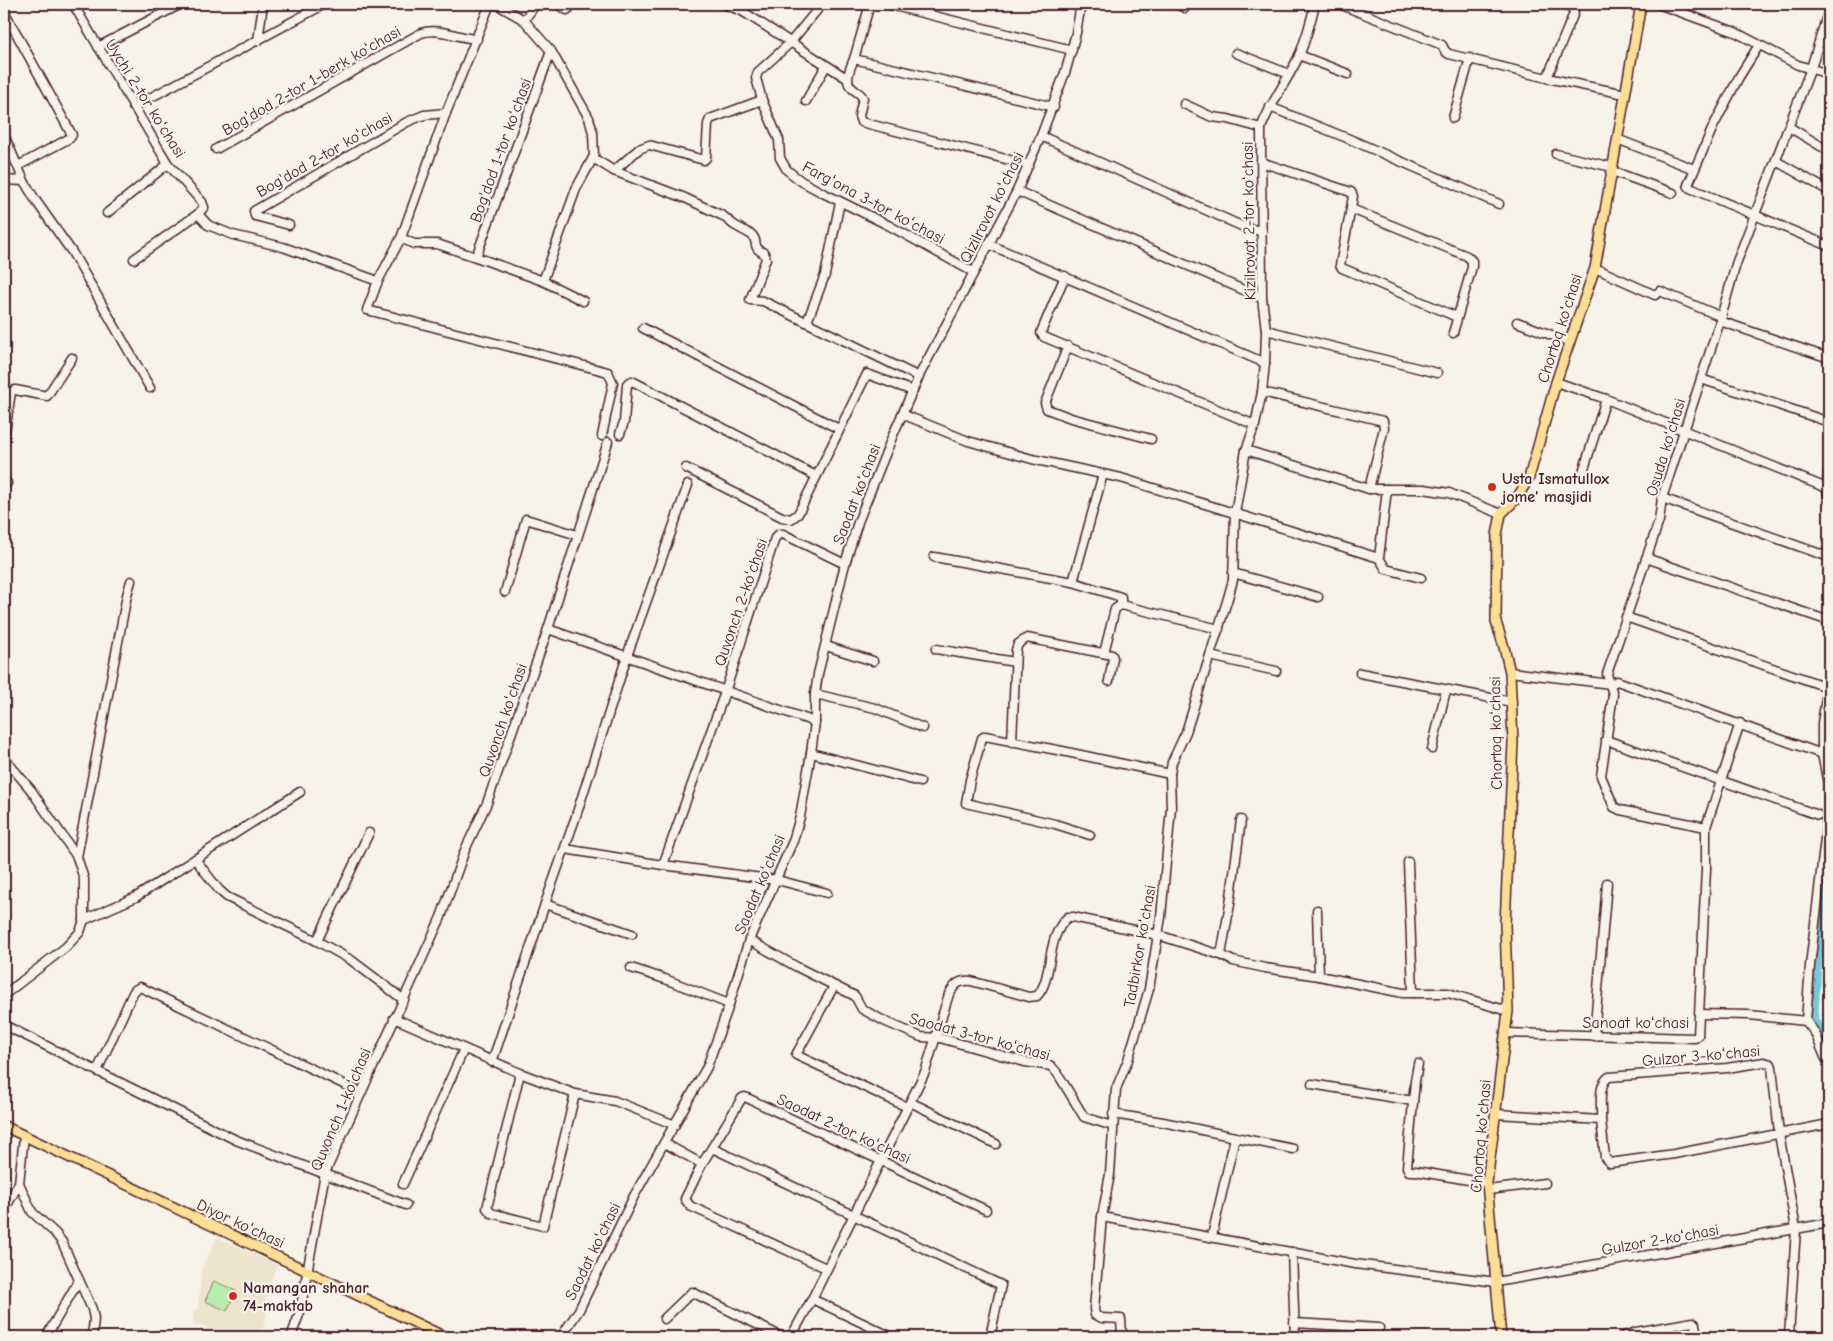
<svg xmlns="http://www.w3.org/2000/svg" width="1833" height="1341" font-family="'Comic Neue',sans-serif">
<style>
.built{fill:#eee3cd}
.green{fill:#b9ecad;stroke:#82866c}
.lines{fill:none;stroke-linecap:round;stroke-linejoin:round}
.canal{stroke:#79c6d7;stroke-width:8}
.minor-casing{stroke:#4a1f2b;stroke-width:11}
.major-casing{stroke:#4a1f2b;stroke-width:12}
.minor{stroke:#f7f3e8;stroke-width:8}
.major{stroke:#fcde96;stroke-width:9}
.poi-dot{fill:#c8321e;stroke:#f7f3e8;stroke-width:2}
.labels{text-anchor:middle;stroke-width:4.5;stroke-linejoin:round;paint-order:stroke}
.street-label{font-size:16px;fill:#4a1f2b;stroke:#f7f3e8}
.poi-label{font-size:16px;font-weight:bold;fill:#4a1f2b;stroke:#f7f3e8;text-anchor:start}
</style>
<rect width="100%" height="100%" fill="#f7f3e8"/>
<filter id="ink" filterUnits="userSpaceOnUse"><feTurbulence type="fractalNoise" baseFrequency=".02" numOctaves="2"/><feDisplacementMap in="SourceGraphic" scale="10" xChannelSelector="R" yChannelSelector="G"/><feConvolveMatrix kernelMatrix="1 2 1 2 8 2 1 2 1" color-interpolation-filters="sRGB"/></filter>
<g filter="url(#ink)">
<!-- built -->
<path class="built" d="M 217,1237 L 278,1265 L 270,1282 L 263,1311 L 267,1312 L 263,1329 L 259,1328 L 257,1336 L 205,1337 L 206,1326 L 193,1325 L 193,1310 L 198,1309 L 202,1268 Z"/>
<!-- green -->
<path class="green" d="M 214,1281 L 236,1291 L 227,1311 L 205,1301 Z"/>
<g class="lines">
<!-- canal -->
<path class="canal" d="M 1829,864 L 1821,911 L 1814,1020 L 1829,1040"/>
<!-- minor casing -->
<g class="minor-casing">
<g id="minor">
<path d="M 73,4 L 168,164 L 202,202 L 204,207 L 198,214 L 208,225 L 233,235 L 283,247 L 378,281"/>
<path d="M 490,4 L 446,113 L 401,238 L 378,281 L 367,310 L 608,372 L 613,383 L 602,436"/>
<path d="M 496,4 L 524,20 L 551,51 L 589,118 L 593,133 L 594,156 L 576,189 L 543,281"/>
<path d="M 557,4 L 567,10 L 574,4"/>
<path d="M 724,4 L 742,11 L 848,79"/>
<path d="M 870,4 L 854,59 L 1054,107"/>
<path d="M 886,4 L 1072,50"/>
<path d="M 1176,4 L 1185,8"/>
<path d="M 1339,4 L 1442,45 L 1445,51 L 1449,54 L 1547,78 L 1625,94"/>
<path d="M 1658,4 L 1735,32 L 1798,65 L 1829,74"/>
<path d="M 4,11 L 72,135 L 70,138 L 18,166"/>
<path d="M 524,20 L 536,4"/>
<path d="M 258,41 L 263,4"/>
<path d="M 1759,45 L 1739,77 L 1713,127 L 1688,185 L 1690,188 L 1829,246"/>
<path d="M 98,47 L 181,4"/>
<path d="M 1236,53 L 1289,74"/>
<path d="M 1299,55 L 1348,74"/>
<path d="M 854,59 C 851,66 844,81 851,87 C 855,92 860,92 863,98 L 859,116 L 861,122 L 1029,165"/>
<path d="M 1547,78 L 1574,13 L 1573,9 L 1564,4"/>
<path d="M 762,100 L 756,78 L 758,72 L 790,43 L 822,4"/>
<path d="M 806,101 L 826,66"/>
<path d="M 1184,104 L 1212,117 L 1228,119 L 1261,128"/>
<path d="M 133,107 L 325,4"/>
<path d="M 1270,107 L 1347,138 L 1499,204"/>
<path d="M 1453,118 L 1470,58"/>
<path d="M 1789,127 L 1829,151"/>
<path d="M 4,135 L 24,181"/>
<path d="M 1041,136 L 1246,228 L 1262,231"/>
<path d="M 1617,139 L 1694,169"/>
<path d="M 216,149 L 421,33 C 439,27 458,38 477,39"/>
<path d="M 1556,154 L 1612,167"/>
<path d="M 593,158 L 614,171"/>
<path d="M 1776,161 L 1829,191"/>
<path d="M 1261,162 L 1351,192 L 1353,196 L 1351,208 L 1354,210 L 1467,256 L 1472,261 L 1472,267 L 1453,333"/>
<path d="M 1612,171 L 1673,193"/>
<path d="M 4,180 L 24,181 L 36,201 L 72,252 L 150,388"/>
<path d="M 1017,191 L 1262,298"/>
<path d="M 1351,208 L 1340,265 L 1342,268 L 1457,317"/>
<path d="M 107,213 L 168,164"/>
<path d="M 289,225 L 255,216 L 254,211 L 407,122 L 424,115 L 446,113"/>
<path d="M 401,238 L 414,244 L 437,244 L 476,257 L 543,281 L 583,301"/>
<path d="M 988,244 L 1265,363"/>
<path d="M 476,257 L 551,51"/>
<path d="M 134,259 L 198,214"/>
<path d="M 1595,268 L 1655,295 L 1660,291 L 1722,317"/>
<path d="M 1065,276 L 1042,330 L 1041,333 L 1044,337 L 1255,425"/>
<path d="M 1720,321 L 1829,358"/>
<path d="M 807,322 L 825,275 L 840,202"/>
<path d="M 1517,322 L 1570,342"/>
<path d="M 643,328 L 839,429"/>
<path d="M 1266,330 L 1437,373"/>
<path d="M 1068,346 L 1045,403 L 1047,409 L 1071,418 L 1151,439"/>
<path d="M 919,377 L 763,301 L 750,300 L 766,259 L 764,253 C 751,247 759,242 752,235 L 734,225 L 723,216 L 685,198 L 614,171 L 639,149 L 649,145 L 704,160 L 706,158 L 708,124 L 710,119 L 762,100 L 779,140 L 780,158 L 787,170 L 801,181 L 821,192 L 888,225 L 973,272"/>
<path d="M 1701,379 L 1829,422"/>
<path d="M 1556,382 L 1606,399 L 1829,489"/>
<path d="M 1262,392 L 1383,421 L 1384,428 L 1369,489"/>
<path d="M 902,414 L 968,441 L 1032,459 L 1121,478 L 1379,558 L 1386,569 L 1421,578"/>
<path d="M 620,434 L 624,422 L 627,384 L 632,381 L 816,476"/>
<path d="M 4,439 L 11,392 L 15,390 L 47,396 L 72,358"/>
<path d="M 1246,450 L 1369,489 L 1424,489 L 1449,493 L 1501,514"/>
<path d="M 1829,463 L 1827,488 L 1829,500"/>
<path d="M 686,468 L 782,517 L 791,519 L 798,514 L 867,374 L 913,391"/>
<path d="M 1583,472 L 1606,399"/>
<path d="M 4,482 L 7,483"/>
<path d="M 1662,498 L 1829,557"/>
<path d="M 934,557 L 1073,582 L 1121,597 L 1121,605"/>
<path d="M 1379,558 L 1387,489"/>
<path d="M 1646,558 L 1829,621"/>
<path d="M 1233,573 L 1318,597"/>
<path d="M 1073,582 L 1103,474"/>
<path d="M 505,592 L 526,519 L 577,535"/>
<path d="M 1626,617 L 1827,687"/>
<path d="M 548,629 L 815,722"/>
<path d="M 826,646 L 873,661"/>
<path d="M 1829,648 L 1827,692 L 1822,723 L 1822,754 L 1828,784 L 1827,821 L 1810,966 L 1806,1021 L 1815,1033 L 1825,1057 L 1829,1062"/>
<path d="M 936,649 L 1015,662"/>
<path d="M 1104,653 L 1115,609 L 1121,605 L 1219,629"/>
<path d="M 1210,656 L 1276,671"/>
<path d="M 1510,672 L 1611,684 L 1617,681 L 1822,754"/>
<path d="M 1360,673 L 1512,702"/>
<path d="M 815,694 L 875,708 L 923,728"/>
<path d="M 1606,740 L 1818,815"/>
<path d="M 1012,742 L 1016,650 L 1018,644 L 1027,638 L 1112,655 L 1113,658 L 1109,681"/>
<path d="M 1432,749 L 1446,690"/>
<path d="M 811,753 L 920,782"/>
<path d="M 4,758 L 31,790 L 77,857"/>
<path d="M 1706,827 L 1620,810 L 1614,807 L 1601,776 L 1613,695 L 1607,674 L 1659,521 L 1662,498 L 1720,321 L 1736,264 L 1811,68 L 1829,9"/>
<path d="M 1090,835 L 1055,824 L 966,803 L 970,780 L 982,738 L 985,736 L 1062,751 L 1170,774"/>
<path d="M 565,849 L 663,865 L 777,880 L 827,893"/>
<path d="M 195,859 L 219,890 L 227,897 L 317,941 L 351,960 L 404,1000"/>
<path d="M 1408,862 L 1413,993"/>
<path d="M 663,865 L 725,692 L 775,538 L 779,534 L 783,534 L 845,564"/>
<path d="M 545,904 L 632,934"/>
<path d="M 1317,910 L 1319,976"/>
<path d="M 84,920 L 84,879 L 77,857 L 127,595 L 131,581"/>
<path d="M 749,940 L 797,967 L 855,996 L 862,1009 L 884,1021 L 921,1037 L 940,1038 L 1025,1062 L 1051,1066 L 1058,1074 L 1084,1117 L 1113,1126"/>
<path d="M 317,941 L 369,833"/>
<path d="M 1221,955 L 1230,904 L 1241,820"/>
<path d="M 631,968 L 665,979 L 729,1004"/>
<path d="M 834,986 L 796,1055 L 907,1107"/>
<path d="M 4,995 L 66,947 L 80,932 L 84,920 L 136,897 L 300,792"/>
<path d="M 1700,1014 L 1749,1015 L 1806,1021"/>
<path d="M 394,1018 L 520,1073 L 575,1094 L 615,1101 L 675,1125"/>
<path d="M 4,1025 L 97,1071"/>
<path d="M 1506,1033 L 1695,1038 L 1698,1036 L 1706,869 L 1706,827 L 1740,723"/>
<path d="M 1594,1036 L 1607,883"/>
<path d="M 492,1062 L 545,904 L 575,819 L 627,656 L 688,485"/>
<path d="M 1418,1064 L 1415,1081 L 1407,1167 L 1409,1171 L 1415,1171 L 1487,1183"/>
<path d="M 520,1073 L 487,1208 L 491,1213 L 543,1226 L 575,1094"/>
<path d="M 1312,1084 L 1413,1101"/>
<path d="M 360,1092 L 140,987 L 135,990 L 133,993 L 97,1071 L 236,1140 L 406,1205"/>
<path d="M 910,1102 L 996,1144"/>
<path d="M 1113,1114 L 1163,1122 L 1293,1149"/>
<path d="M 1496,1114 L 1601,1120 L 1605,1158 L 1610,1163 L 1674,1154 L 1829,1124"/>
<path d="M 1601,1120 C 1602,1108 1597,1084 1609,1077 L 1727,1068 L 1764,1062 L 1771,1064 L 1772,1067 L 1779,1134 L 1796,1229 L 1789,1336"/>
<path d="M 24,1136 L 19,1183 L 32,1212 L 55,1233 L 62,1242 L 92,1309 L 94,1319 L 92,1337"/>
<path d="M 664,1143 L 702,1164"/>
<path d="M 712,1148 L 1001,1285 L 990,1337"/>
<path d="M 403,1184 L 464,1049"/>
<path d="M 1488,1190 L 1545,1183"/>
<path d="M 4,1211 L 19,1183"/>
<path d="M 1102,1217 L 1355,1264 L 1496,1282 L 1829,1223"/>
<path d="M 1212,1236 L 1235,1137"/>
<path d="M 1292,1252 L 1295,1337"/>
<path d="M 826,1268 L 690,1206 L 685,1199 L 702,1164 L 742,1098 L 745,1097 L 986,1210"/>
<path d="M 812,1299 L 892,1337"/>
<path d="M 664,1319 L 692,1292 L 782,1337"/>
<path d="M 1294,1323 L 1379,1328"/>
<path d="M 46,1337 L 79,1280"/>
<path d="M 291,1337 L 300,1312 L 325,1173 L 441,917 L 465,850 L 487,803 L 548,629 L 608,442"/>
<path d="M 561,1337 L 579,1310 L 634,1196 L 707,1067 L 727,1011 L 749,940 L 793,841 L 800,817 L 811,753 L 815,722 L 815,694 L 818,674 L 845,564 L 858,522 L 893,435 L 920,374 L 1017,191 L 1041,136 L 1066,70 L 1076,33 L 1081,4"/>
<path d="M 791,1337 L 812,1299 L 925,1072 L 949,994 C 955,984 959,980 971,981 L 1029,997 L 1037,996 C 1054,978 1045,937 1068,917 L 1073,917 L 1158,935 L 1221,955 L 1233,961 L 1265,968 L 1319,976 L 1403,993 L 1448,993 L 1508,1011"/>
<path d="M 1122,1337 L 1121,1319 L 1102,1318 L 1095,1315 L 1094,1309 L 1102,1217 L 1110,1174 L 1116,1089 L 1128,1060 L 1149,989 L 1161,917 L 1171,808 L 1170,774 L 1172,762 L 1186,732 L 1228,598 L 1233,580 L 1235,513 L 1246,450 L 1255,425 L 1262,392 L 1265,363 L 1266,330 L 1262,298 L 1261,128 C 1271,102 1287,81 1299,56 C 1306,39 1311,21 1315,4"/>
<path d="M 1622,1337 L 1636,1332 L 1693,1322 L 1695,1324 L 1697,1337"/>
<path d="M 1729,1337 L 1800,1337"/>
</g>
</g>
<!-- major casing -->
<g class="major-casing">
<g id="major">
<path d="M 4,1126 L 445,1337"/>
<path d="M 1501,1337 L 1487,1183 L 1508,1011 L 1505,925 L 1513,742 L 1510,672 L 1504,647 L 1496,622 L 1497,535 L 1501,514 L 1517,498 L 1529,478 L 1556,382 L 1595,268 L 1641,4"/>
</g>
</g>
<!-- minor -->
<use href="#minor" class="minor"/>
<!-- major -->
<use href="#major" class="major"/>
</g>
</g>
<!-- markers -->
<g class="poi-dot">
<circle cx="1492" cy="487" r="5"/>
<circle cx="233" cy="1296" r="5"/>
</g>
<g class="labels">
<!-- street labels -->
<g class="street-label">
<text transform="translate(311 80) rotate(-30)" y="6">Bogʼdod 2-tor 1-berk koʻchasi</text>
<text transform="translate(146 98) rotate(58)" y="6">Uychi 2-tor koʻchasi</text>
<text transform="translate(500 150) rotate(-70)" y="6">Bog'dod 1-tor koʻchasi</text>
<text transform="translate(324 154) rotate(-30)" y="6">Bog'dod 2-tor koʻchasi</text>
<text transform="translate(874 202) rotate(28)" y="6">Fargʻona 3-tor koʻchasi</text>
<text transform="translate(991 207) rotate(-63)" y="6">Qizilravot koʻchasi</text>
<text transform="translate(1248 221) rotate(-91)" y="6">Kizilrovot 2-tor koʻchasi</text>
<text transform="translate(1559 328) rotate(-72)" y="6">Chortoq koʻchasi</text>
<text transform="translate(1665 447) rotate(-73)" y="6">Osuda koʻchasi</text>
<text transform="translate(856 494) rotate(-69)" y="6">Saodat koʻchasi</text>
<text transform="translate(740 602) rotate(-71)" y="6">Quvonch 2-koʻchasi</text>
<text transform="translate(502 720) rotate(-71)" y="6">Quvonch koʻchasi</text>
<text transform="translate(1495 733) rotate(-91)" y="6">Chortoq koʻchasi</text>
<text transform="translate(759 884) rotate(-67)" y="6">Saodat koʻchasi</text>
<text transform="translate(1139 946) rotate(-80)" y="6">Tadbirkor koʻchasi</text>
<text x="1636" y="1028">Sanoat koʻchasi</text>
<text transform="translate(980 1036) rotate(15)" y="6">Saodat 3-tor koʻchasi</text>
<text transform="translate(1701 1055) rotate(-5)" y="6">Gulzor 3-koʻchasi</text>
<text transform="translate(340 1109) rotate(-67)" y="6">Quvonch 1-koʻchasi</text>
<text transform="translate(844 1128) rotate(25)" y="6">Saodat 2-tor koʻchasi</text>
<text transform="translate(1480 1136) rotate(-85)" y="6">Chortoq koʻchasi</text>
<text transform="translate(241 1223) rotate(25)" y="6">Diyor koʻchasi</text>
<text transform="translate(1660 1239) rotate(-10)" y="6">Gulzor 2-koʻchasi</text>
<text transform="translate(592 1251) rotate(-64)" y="6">Saodat koʻchasi</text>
</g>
<!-- poi labels -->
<g class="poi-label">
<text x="1502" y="484">Usta Ismatullox<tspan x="1502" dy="18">jome' masjidi</tspan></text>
<text x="243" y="1293">Namangan shahar<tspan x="243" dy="18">74-maktab</tspan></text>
</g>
</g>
<!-- margin -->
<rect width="1833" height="1341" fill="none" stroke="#f7f3e8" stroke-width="20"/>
<rect x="10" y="10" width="1813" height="1321" fill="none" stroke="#4a1f2b" stroke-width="2" filter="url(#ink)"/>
</svg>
